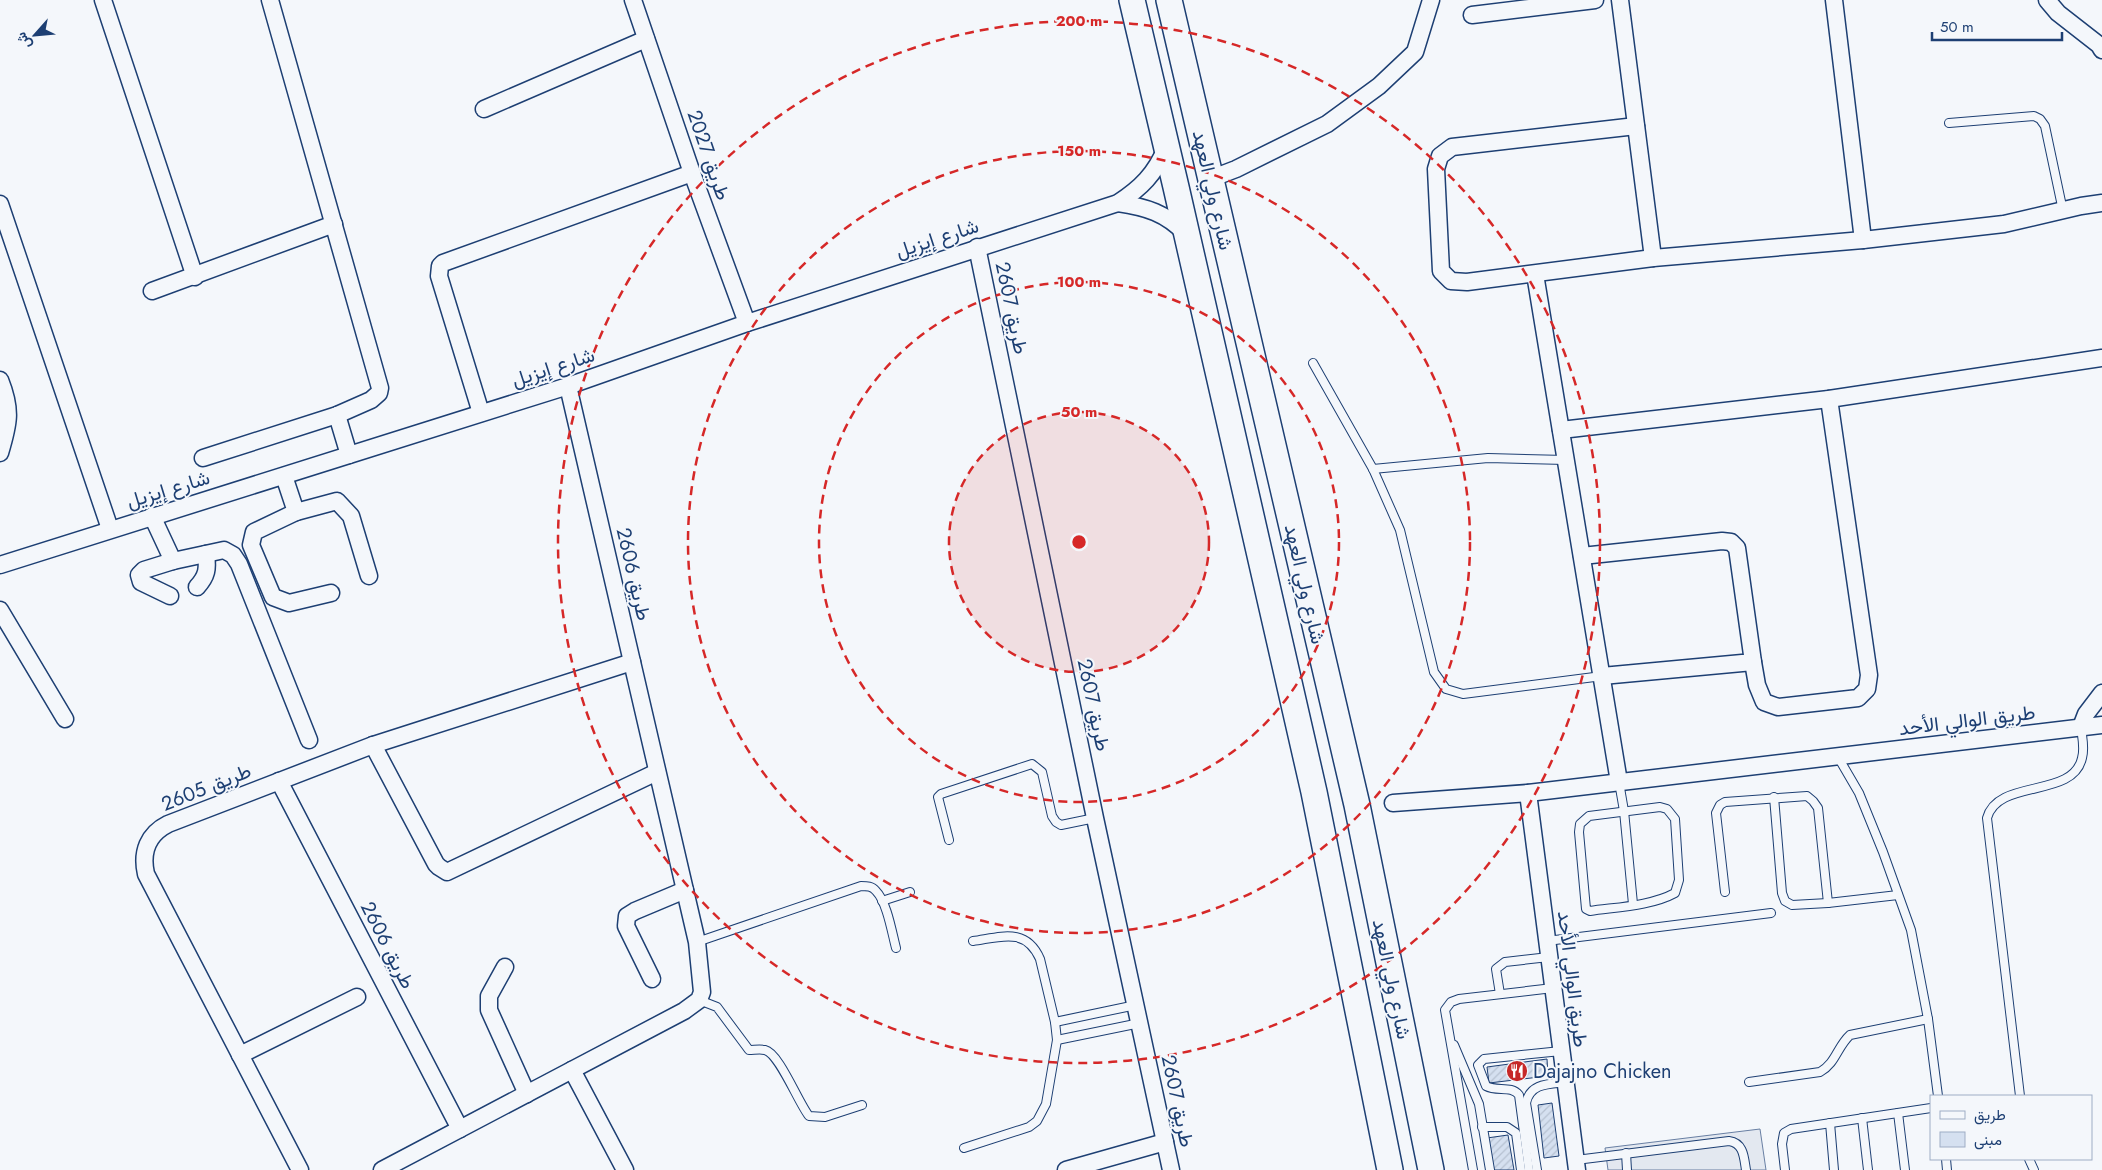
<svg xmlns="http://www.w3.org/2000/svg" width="2102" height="1170" font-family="Jost,Vazirmatn,sans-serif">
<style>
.parking{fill:#e3e8f0;stroke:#687fa3}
.building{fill:url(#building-hatch);stroke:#1d3f73}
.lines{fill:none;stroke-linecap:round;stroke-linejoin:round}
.service-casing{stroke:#1d3f73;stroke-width:10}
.minor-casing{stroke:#1d3f73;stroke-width:19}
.primary-casing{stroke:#1d3f73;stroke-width:28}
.service{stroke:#f4f7fb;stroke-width:8}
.minor{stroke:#f4f7fb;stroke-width:16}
.primary{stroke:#f4f7fb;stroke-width:25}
.ring{fill:none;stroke:#d62828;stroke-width:2.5;stroke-dasharray:9 6}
.labels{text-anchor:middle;stroke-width:4;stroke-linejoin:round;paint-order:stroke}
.street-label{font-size:20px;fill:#1d3f73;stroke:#f4f7fb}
.poi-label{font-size:20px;fill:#1d3f73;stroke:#f4f7fb;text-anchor:start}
.centre{fill:#d62828;stroke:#f4f7fb;stroke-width:2.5}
.ring-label{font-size:15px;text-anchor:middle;font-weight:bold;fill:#d62828;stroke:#f4f7fb;stroke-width:4;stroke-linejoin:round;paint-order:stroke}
</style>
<defs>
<pattern id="building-hatch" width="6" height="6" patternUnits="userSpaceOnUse" patternTransform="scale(1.25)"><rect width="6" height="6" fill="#d5e0f0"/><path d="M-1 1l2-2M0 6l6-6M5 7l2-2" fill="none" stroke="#b6c1d1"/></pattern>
</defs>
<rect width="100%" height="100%" fill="#f4f7fb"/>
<!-- parking -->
<path class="parking" d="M 1760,1129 L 1766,1170 L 1608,1170 L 1605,1148 Z"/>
<!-- building -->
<g class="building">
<path d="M 1547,1059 L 1548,1076 L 1489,1083 L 1487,1067 Z"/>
<path d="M 1552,1103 L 1559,1156 L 1544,1158 L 1538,1105 Z"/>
<path d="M 1508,1135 L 1514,1170 L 1492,1170 L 1487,1138 Z"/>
</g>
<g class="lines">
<!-- service casing -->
<g class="service-casing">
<g id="service">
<path d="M 1949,123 L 2034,116 L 2040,119 L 2045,126 L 2063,211"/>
<path d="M 1313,363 L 1373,469 L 1400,530 L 1434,672 L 1446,689 L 1463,694 L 1602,676"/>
<path d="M 1373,469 L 1488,458 L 1566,460"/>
<path d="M 1838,757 L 1859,793 L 1883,852 L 1911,930 L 1928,1019 L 1938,1096"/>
<path d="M 1619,782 L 1624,811 L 1633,904"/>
<path d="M 1774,797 L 1782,893 L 1785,901 L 1792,905 L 1828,903 L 1898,895"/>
<path d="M 1660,807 L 1667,809 L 1675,819 L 1679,880 L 1675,893 C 1651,906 1617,907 1590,911 L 1586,909 L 1579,832 L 1580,824 L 1589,816 Z"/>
<path d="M 949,840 L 938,797 L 941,794 L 1032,764 L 1042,772 L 1052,816 L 1056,822 L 1061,825 L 1095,818"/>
<path d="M 1725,892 L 1716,813 L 1720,805 L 1725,802 L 1807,796 L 1813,801 L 1818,808 L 1828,903"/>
<path d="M 882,901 L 910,892"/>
<path d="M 1547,941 L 1771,913"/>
<path d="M 697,942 L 861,886 C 867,886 872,886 876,891 C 887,902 892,933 896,948"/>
<path d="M 1500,994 L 1496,969 L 1505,962 L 1549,957"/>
<path d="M 699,1000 L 717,1007 L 749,1050 C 754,1050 760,1049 765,1050 C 779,1053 798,1102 809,1116 L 825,1117 L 862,1105"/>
<path d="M 1055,1022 L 1136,1005"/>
<path d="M 1057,1040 L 1140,1023"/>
<path d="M 1454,1045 L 1479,1104 L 1490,1170"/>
<path d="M 1749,1082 L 1820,1072 C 1836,1063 1837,1047 1850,1035 L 1928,1019"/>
<path d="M 2020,1096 L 1987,818 C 1998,778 2073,799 2082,758 C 2085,748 2082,737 2081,727"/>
<path d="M 1898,1113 L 1905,1170"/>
<path d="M 1862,1118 L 1868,1170"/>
<path d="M 1830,1123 L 1834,1170"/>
<path d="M 1482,1127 L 1507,1127 L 1516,1133 L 1521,1170"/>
<path d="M 964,1148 L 1029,1127 L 1037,1121 L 1046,1104 L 1057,1040 L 1055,1022 L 1040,959 C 1026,927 1001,937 973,941"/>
<path d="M 1626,1153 L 1627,1170"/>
<path d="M 1946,1159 L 1947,1170"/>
<path d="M 2029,1159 L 2034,1170"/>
<path d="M 1576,1160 L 1729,1141 C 1744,1143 1744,1158 1746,1170"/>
<path d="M 1473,1170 L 1445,1010 L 1451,1002 L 1459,999 L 1553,988"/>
<path d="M 1529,1170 L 1519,1095 C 1511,1085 1497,1092 1486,1086 L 1478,1065 L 1484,1059 L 1561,1051"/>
<path d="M 1537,1170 L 1526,1103 C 1530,1083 1549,1084 1566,1082"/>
<path d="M 1785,1170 L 1782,1144 L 1784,1133 L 1791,1129 L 1931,1108"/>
</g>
</g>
<!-- minor casing -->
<g class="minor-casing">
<g id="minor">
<path d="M 103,0 L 195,277"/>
<path d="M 633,0 L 692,173 L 747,323"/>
<path d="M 1620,0 L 1653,258"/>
<path d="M 1834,0 L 1863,240"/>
<path d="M 2047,0 L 2058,13 L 2099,45 L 2102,50"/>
<path d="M 1472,15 L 1595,0"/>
<path d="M 484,109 L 646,39"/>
<path d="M 1636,126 L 1452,147 L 1440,156 L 1436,169 L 1441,271 L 1451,281 L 1467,282 L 1653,258 L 1863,240 L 2004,224 L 2081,206 L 2102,203"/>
<path d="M 1210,179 L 1236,169 L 1327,124 L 1379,86 L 1415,52 L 1431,0"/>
<path d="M 1118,203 C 1146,207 1166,213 1186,234"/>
<path d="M 0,204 L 110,529"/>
<path d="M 977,247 L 1095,818 L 1171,1170"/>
<path d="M 1535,274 L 1619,782"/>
<path d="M 152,291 L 334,224"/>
<path d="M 0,380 C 12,410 9,423 0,453"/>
<path d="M 481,413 L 439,276 L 440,266 L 443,263 L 692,173"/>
<path d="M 337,415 L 349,455"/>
<path d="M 1561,430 L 1829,399 L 2102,358"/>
<path d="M 203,458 L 337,415 L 371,400 L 379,393 L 380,388 L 270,0"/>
<path d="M 284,476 L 296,512 L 254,532 L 251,545 L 273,597 L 289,603 L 331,593"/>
<path d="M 296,512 L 337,501 L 351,516 L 369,576"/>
<path d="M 152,516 L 173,561 L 144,570 L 139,575 L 141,582 L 170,596"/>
<path d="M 1582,556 L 1722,541 L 1731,542 L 1737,548 L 1753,662 L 1602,676"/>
<path d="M 173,561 L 224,550 L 233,555 L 239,564 L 309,740"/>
<path d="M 0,565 L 568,386 L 747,323 L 1118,203 C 1141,188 1155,174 1166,148"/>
<path d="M 197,587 C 207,576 208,569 206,554"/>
<path d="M 0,610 L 65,719"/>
<path d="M 1753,662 L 1757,685 L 1764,702 L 1778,707 L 1858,698 L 1867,689 L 1869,675 L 1829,399"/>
<path d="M 2081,727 L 2086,714 L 2102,693"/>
<path d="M 373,745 L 436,864 L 439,867 L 447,872 L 657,772"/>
<path d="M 279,781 L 460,1129"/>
<path d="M 1528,793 L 1577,1170"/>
<path d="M 1393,803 L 1528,793 L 2102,725"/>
<path d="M 505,967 L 489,996 L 489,1010 L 527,1094"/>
<path d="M 652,979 L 626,926 L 627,916 L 635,911 L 685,890"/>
<path d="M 240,1055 L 357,997"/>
<path d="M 572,1070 L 625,1170"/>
<path d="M 300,1170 L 146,874 C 141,852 148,834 168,824 L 373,745 L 632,662"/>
<path d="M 382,1170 L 684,1011 L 699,1000 L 702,992 L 697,942 L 568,386"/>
<path d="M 1066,1170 L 1165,1142"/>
</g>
</g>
<!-- primary casing -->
<g class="primary-casing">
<g id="primary">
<path d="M 1132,0 L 1176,187 L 1314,792 L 1390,1170"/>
<path d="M 1169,0 L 1357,805 L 1431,1170"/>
</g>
</g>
<!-- service -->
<use href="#service" class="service"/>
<!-- minor -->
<use href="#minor" class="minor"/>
<!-- primary -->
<use href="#primary" class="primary"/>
</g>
<!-- distance rings -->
<circle cx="1079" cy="542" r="130" fill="#d62828" fill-opacity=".12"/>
<g class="ring">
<circle cx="1079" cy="542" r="130"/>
<circle cx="1079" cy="542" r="260"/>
<circle cx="1079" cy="542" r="391"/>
<circle cx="1079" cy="542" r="521"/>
</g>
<!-- icons -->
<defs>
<g id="restaurant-disc" transform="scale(1.125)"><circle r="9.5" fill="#c62828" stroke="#f4f7fb"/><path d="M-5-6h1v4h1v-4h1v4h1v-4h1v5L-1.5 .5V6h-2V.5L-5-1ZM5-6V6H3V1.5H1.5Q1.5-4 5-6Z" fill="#fff"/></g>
</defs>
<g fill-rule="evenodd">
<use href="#restaurant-disc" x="1517" y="1071"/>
</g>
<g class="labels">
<!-- street labels -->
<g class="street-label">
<text transform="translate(709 155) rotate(71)" y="7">طريق 2027</text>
<text transform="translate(1213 190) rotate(77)" y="7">شارع ولي العهد</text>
<text transform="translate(937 238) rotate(-18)" y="7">شارع إيزيل</text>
<text transform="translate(1012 308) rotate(78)" y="7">طريق 2607</text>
<text transform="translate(553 367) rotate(-18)" y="7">شارع إيزيل</text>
<text transform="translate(168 489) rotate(-17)" y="7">شارع إيزيل</text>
<text transform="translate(634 574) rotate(77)" y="7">طريق 2606</text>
<text transform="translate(1305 584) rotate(77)" y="7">شارع ولي العهد</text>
<text transform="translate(1094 705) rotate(78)" y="7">طريق 2607</text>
<text transform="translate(1967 720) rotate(-7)" y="7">طريق الوالي الأحد</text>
<text transform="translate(206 787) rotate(-22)" y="7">طريق 2605</text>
<text transform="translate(388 945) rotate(63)" y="7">طريق 2606</text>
<text transform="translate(1392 979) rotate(78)" y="7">شارع ولي العهد</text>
<text transform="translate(1573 979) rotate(83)" y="7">طريق الوالي الأحد</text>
<text transform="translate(1178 1101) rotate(78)" y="7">طريق 2607</text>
</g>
<!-- poi labels -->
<g class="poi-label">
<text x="1533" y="1078">Dajajno Chicken</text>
</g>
</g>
<circle cx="1079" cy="542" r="8" class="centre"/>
<g class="ring-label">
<text x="1079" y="26">200 m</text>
<text x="1079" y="156">150 m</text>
<text x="1079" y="287">100 m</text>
<text x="1079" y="417">50 m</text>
</g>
<!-- legend -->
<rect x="1930" y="1095" width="162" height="65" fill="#f4f7fb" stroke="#9eadc5"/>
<rect x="1940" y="1111" width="25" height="8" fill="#f4f7fb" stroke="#9eadc5"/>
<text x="1974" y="1120" font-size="15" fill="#1d3f73">طريق</text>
<rect x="1940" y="1132" width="25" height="15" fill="#d5e0f0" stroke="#9eadc5"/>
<text x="1974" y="1145" font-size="15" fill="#1d3f73">مبنى</text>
<!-- north arrow -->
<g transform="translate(35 35) rotate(243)" stroke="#f4f7fb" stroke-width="4" paint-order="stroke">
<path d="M0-4L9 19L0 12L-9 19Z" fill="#1d3f73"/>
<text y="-8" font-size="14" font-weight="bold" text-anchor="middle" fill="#1d3f73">ش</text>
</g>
<!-- scale -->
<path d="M1932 32v8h130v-8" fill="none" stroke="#1d3f73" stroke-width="2.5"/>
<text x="1940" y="32" font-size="15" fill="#1d3f73" stroke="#f4f7fb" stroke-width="4" paint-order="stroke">50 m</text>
</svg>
